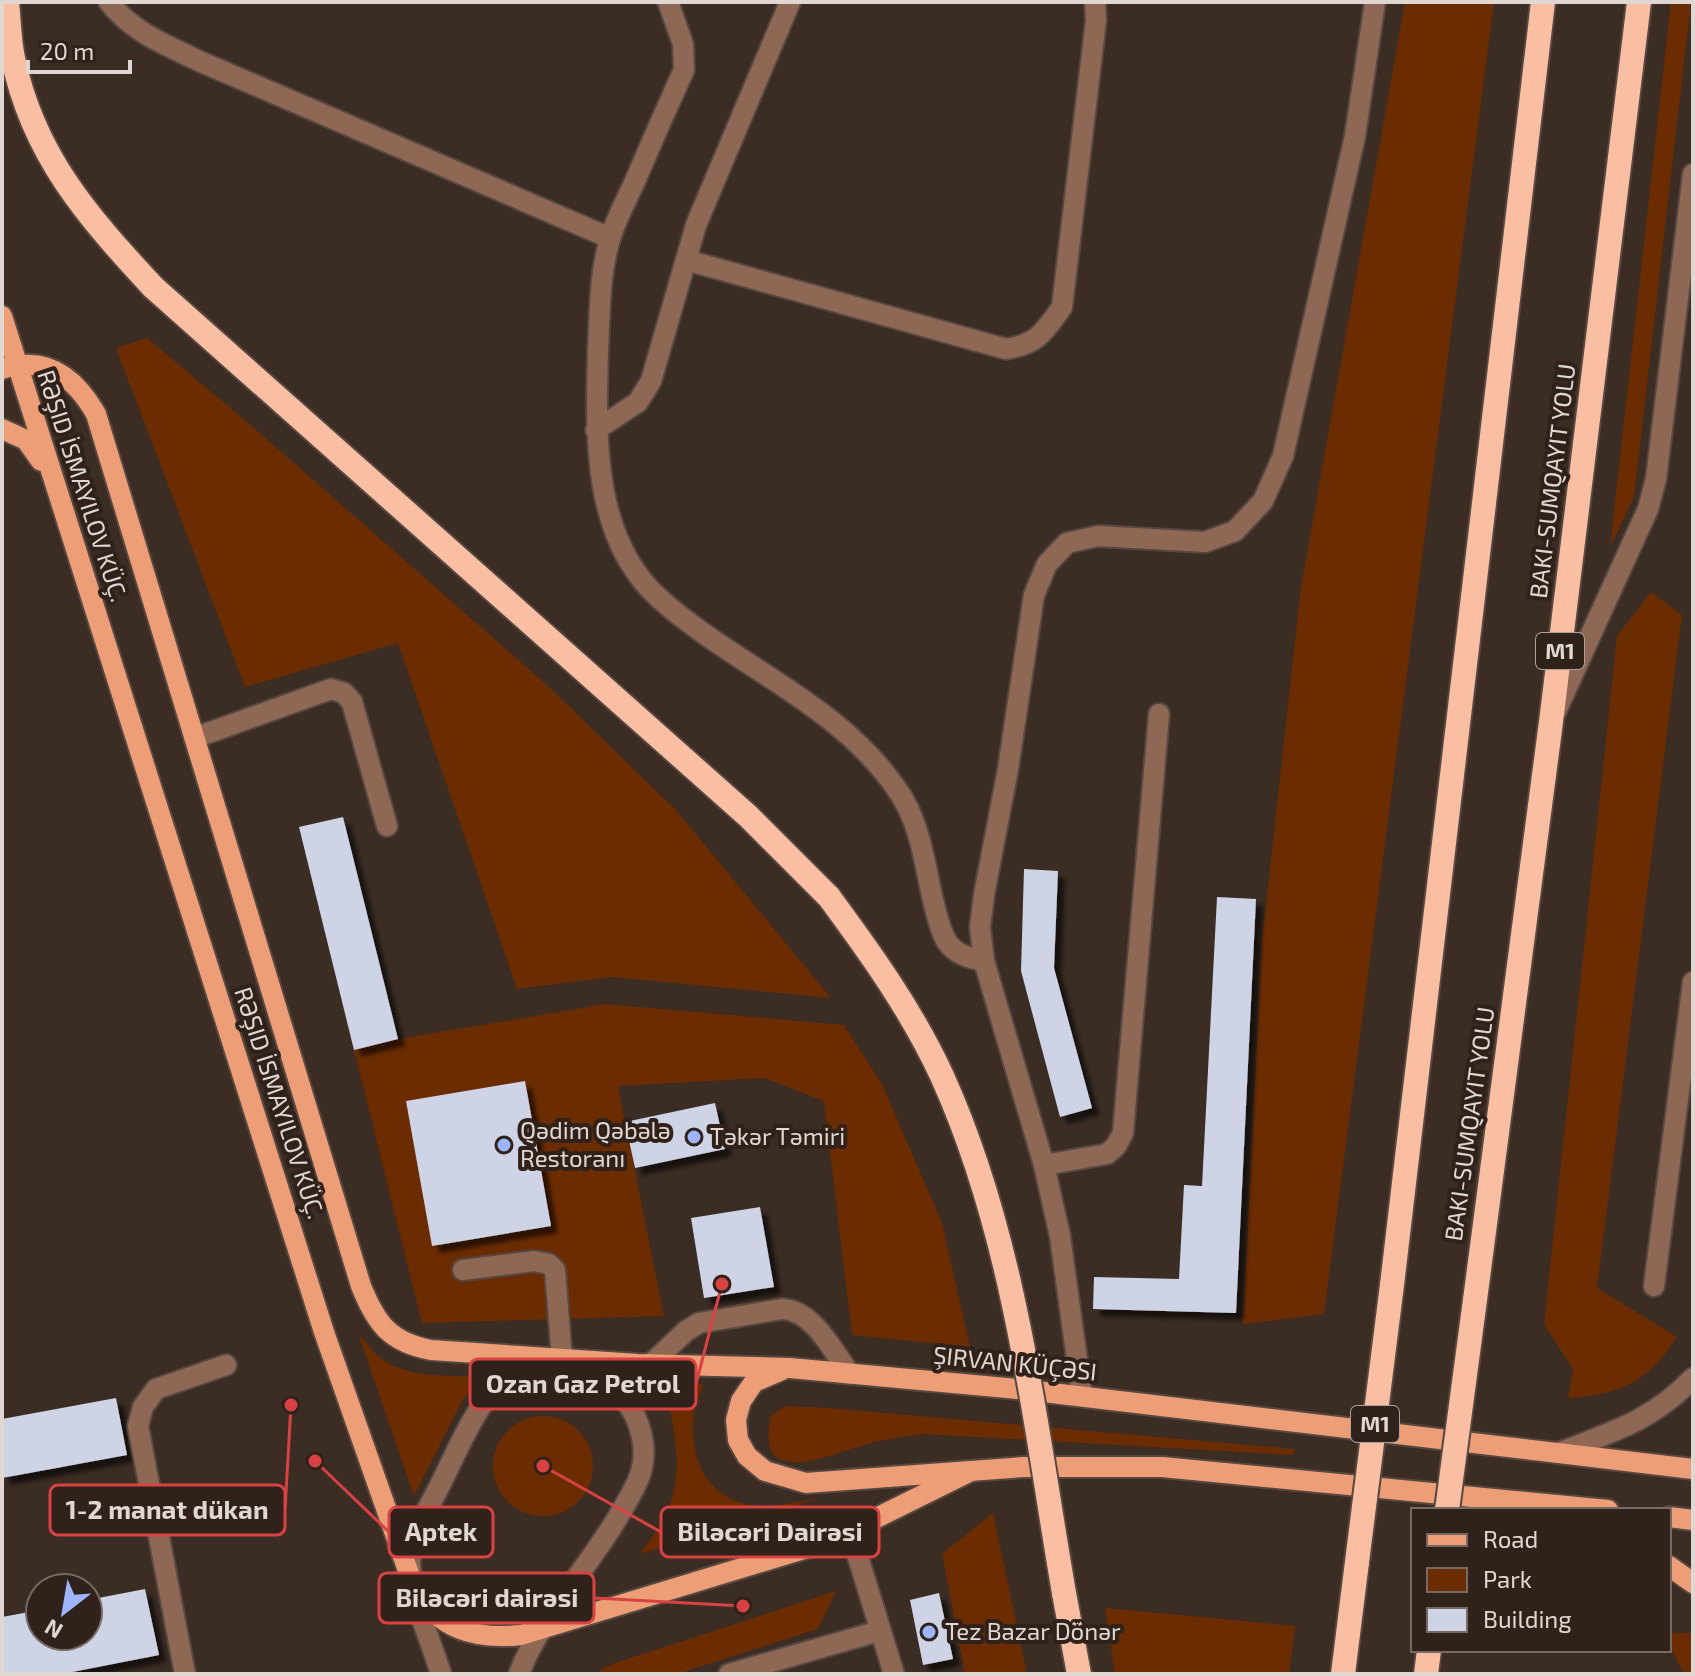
<svg xmlns="http://www.w3.org/2000/svg" width="1695" height="1676" font-family="'Exo 2',sans-serif">
<style>
.green{fill:#6c2c02}
.building{fill:#ced4e6;filter:url(#shadow)}
.lines{fill:none;stroke-linecap:round;stroke-linejoin:round}
.minor-casing{stroke:#564740;stroke-width:24}
.major-casing{stroke:#564740;stroke-width:24}
.highway-casing{stroke:#564740;stroke-width:28}
.minor{stroke:#8f6855;stroke-width:20}
.major{stroke:#ee9e76;stroke-width:20}
.highway{stroke:#fabfa3;stroke-width:24}
.highway-bridge-casing{stroke:#564740;stroke-width:28;stroke-linecap:butt}
.highway-bridge{stroke:#fabfa3;stroke-width:24}
.poi-dot{fill:#9eb4fd;stroke:#30221b;stroke-width:3}
.labels{text-anchor:middle;stroke-width:8;stroke-linejoin:round;paint-order:stroke}
.shield{fill:#30221b;stroke:#aca19b;stroke-width:2}
.shield-label{font-size:22px;font-weight:bold;fill:#e1d7d2}
.street-label{font-size:24px;fill:#e1d7d2;stroke:#30221b}
.poi-label{font-size:24px;fill:#e1d7d2;stroke:#30221b;text-anchor:start}
.leader{fill:none;stroke:#d84242;stroke-width:3}
.callout-dot{fill:#d84242;stroke:#30221b;stroke-width:3}
.callout{fill:#30221b;stroke:#d84242;stroke-width:3}
.callout-label{font-size:26px;text-anchor:middle;font-weight:bold;fill:#e1d7d2}
</style>
<defs>
<filter id="shadow"><feDropShadow dx="7" dy="7" stdDeviation="2" flood-color="#0009"/></filter>
</defs>
<rect width="100%" height="100%" fill="#3b2c24"/>
<!-- green -->
<g class="green">
<path d="M 1405,2 L 1494,2 L 1324,1314 L 1243,1324 L 1262,941 L 1301,587 Z"/>
<path d="M 1671,2 L 1691,2 L 1634,497 L 1610,547 Z"/>
<path d="M 147,338 L 253,427 L 549,687 L 676,810 L 831,998 L 611,977 L 517,989 L 398,643 L 245,687 L 116,348 Z"/>
<path d="M 1651,592 L 1682,615 L 1597,1288 L 1677,1337 C 1648,1382 1621,1395 1568,1398 L 1573,1369 L 1544,1324 L 1617,636 Z"/>
<path d="M 606,1004 L 844,1025 L 882,1084 L 942,1223 L 970,1347 L 852,1335 L 824,1101 L 764,1078 L 618,1086 L 664,1316 L 422,1323 L 354,1050 L 398,1039 Z"/>
<path d="M 358,1333 C 365,1341 371,1350 379,1357 C 409,1380 453,1375 489,1377 L 471,1389 L 461,1403 L 414,1496 Z"/>
<path d="M 662,1379 L 703,1384 C 700,1395 693,1408 693,1420 C 690,1463 710,1500 755,1506 C 774,1508 798,1501 817,1499 L 640,1554 C 648,1542 659,1530 665,1517 C 686,1474 674,1423 662,1379 Z"/>
<path d="M 785,1406 L 829,1408 L 1295,1449 L 1293,1455 L 923,1434 C 908,1436 893,1438 879,1441 C 840,1449 752,1497 771,1416 Z"/>
<circle cx="543" cy="1466" r="50"/>
<path d="M 993,1513 L 1027,1674 L 965,1674 L 942,1554 Z"/>
<path d="M 836,1591 L 818,1629 L 677,1674 L 594,1674 L 612,1664 Z"/>
<path d="M 1105,1608 L 1295,1626 L 1289,1674 L 1115,1674 Z"/>
<path d="M 1669,1633 L 1691,1633 L 1693,1637 L 1693,1674 L 1685,1674 L 1669,1646 Z"/>
</g>
<!-- building -->
<g class="building">
<path d="M 343,817 L 398,1039 L 354,1050 L 299,827 Z"/>
<path d="M 1024,869 L 1058,871 L 1054,968 L 1092,1108 L 1060,1117 L 1021,971 Z"/>
<path d="M 1217,897 L 1256,899 L 1236,1313 L 1093,1309 L 1094,1277 L 1179,1279 L 1184,1185 L 1202,1186 Z"/>
<path d="M 525,1081 L 551,1226 L 432,1246 L 406,1101 Z"/>
<path d="M 715,1103 L 725,1149 L 635,1168 L 625,1122 Z"/>
<path d="M 760,1207 L 774,1287 L 704,1298 L 691,1218 Z"/>
<path d="M 116,1398 L 127,1455 L 2,1478 L 2,1419 Z"/>
<path d="M 145,1589 L 159,1655 L 62,1674 L 2,1674 L 2,1617 L 40,1610 L 40,1636 L 88,1636 L 88,1600 Z"/>
<path d="M 939,1593 L 953,1659 L 923,1665 L 910,1600 Z"/>
</g>
<g class="lines">
<!-- minor casing -->
<g class="minor-casing">
<g id="minor">
<path d="M 109,2 C 132,32 166,45 199,61 L 610,238"/>
<path d="M 668,2 L 683,44 L 684,70 C 667,107 651,144 635,181 C 627,199 617,217 611,236 C 599,272 600,313 598,350 C 596,434 591,539 661,600 C 737,667 837,703 896,788 C 919,819 924,859 932,896 C 936,911 939,929 947,942 C 956,955 970,958 984,961"/>
<path d="M 686,260 L 1006,349 C 1038,344 1044,332 1062,307 L 1096,20 L 1095,2"/>
<path d="M 596,430 L 638,402 L 651,381 L 696,225 L 790,2"/>
<path d="M 1556,711 L 1648,509 L 1656,479 L 1693,174"/>
<path d="M 194,738 L 331,689 L 344,693 L 352,702 L 387,826"/>
<path d="M 1044,1165 L 1107,1154 L 1116,1146 L 1123,1133 L 1159,714"/>
<path d="M 463,1270 L 534,1261 L 549,1264 L 555,1270 L 562,1359"/>
<path d="M 1654,1286 L 1693,982"/>
<path d="M 651,1364 L 686,1331 L 699,1323 L 782,1309 C 813,1310 832,1350 850,1374"/>
<path d="M 1082,1396 L 1060,1236 L 1044,1165 L 984,961 L 980,927 L 984,895 L 1008,769 L 1034,595 L 1047,564 L 1067,543 L 1098,536 L 1205,542 L 1235,531 L 1263,501 L 1283,456 L 1355,136 L 1375,2"/>
<path d="M 1558,1453 C 1612,1432 1652,1421 1693,1378"/>
<path d="M 850,1531 L 894,1674"/>
<path d="M 185,1674 L 138,1426 L 143,1407 L 156,1389 L 226,1365"/>
<path d="M 441,1674 C 431,1641 411,1598 410,1563 C 410,1534 431,1505 443,1479 C 462,1442 482,1386 523,1368 C 534,1363 553,1358 564,1360 C 612,1368 655,1423 641,1472 C 637,1485 629,1498 622,1510 C 592,1564 540,1617 519,1674"/>
<path d="M 729,1674 L 879,1631"/>
</g>
</g>
<!-- major casing -->
<g class="major-casing">
<g id="major">
<path d="M 2,316 L 324,1332 L 413,1585 C 438,1629 473,1640 521,1635 L 804,1549 L 850,1531 L 971,1471"/>
<path d="M 2,369 C 46,355 75,377 96,414 L 361,1286 C 376,1323 389,1342 431,1350 L 638,1364 L 790,1368 L 1018,1389 L 1693,1469"/>
<path d="M 2,429 L 26,440 L 41,461"/>
<path d="M 782,1370 L 754,1382 L 741,1401 L 736,1420 L 738,1440 L 747,1456 L 765,1471 L 806,1483 L 1024,1467 L 1162,1467 L 1608,1510"/>
<path d="M 1669,1517 L 1693,1520"/>
<path d="M 1669,1566 L 1693,1583"/>
</g>
</g>
<!-- highway casing -->
<g class="highway-casing">
<g id="highway">
<path d="M 7,2 C 9,20 9,40 13,58 C 33,155 88,217 153,287 L 748,816 L 829,897"/>
<path d="M 1392,1285 L 1543,2"/>
<path d="M 1475,1300 L 1551,722 L 1639,2"/>
<path d="M 1064,1593 L 1079,1674"/>
<path d="M 1343,1674 L 1357,1562"/>
<path d="M 1426,1674 L 1429,1650"/>
</g>
</g>
<!-- minor -->
<use href="#minor" class="minor"/>
<!-- major -->
<use href="#major" class="major"/>
<!-- highway -->
<use href="#highway" class="highway"/>
<!-- highway-bridge casing -->
<g class="highway-bridge-casing">
<g id="highway-bridge">
<path d="M 829,897 C 871,954 912,1011 942,1076 C 1015,1237 1034,1419 1064,1593"/>
<path d="M 1447,1510 L 1475,1300"/>
<path d="M 1357,1562 L 1392,1285"/>
</g>
</g>
<!-- highway-bridge -->
<use href="#highway-bridge" class="highway-bridge"/>
</g>
<!-- markers -->
<g class="poi-dot">
<circle cx="694" cy="1137" r="8"/>
<circle cx="504" cy="1145" r="8"/>
<circle cx="929" cy="1632" r="8"/>
</g>
<g class="labels">
<!-- shield labels -->
<g class="shield">
<rect x="1536" y="633" width="48" height="36" rx="6"/>
<rect x="1351" y="1406" width="48" height="36" rx="6"/>
</g>
<g class="shield-label">
<text x="1560" y="659">M1</text>
<text x="1375" y="1432">M1</text>
</g>
<!-- street labels -->
<g class="street-label">
<text transform="translate(1553 481) rotate(-83)" y="8">BAKI-SUMQAYIT YOLU</text>
<text transform="translate(82 486) rotate(72)" y="8">RƏŞID İSMAYILOV KÜÇ.</text>
<text transform="translate(279 1103) rotate(72)" y="8">RƏŞID İSMAYILOV KÜÇ.</text>
<text transform="translate(1470 1124) rotate(-82)" y="8">BAKI-SUMQAYIT YOLU</text>
<text transform="translate(1015 1364) rotate(6)" y="8">ŞIRVAN KÜÇƏSI</text>
</g>
<!-- poi labels -->
<g class="poi-label">
<text x="520" y="1139">Qədim Qəbələ<tspan x="520" dy="28">Restoranı</tspan></text>
<text x="710" y="1145">Təkər Təmiri</text>
<text x="945" y="1640">Tez Bazar Dönər</text>
</g>
</g>
<!-- callouts -->
<path class="leader" d="M722 1284L696 1384M291 1405L285 1510M543 1466L661 1532M315 1461L389 1532M743 1606L594 1598"/>
<g class="callout-dot">
<circle cx="722" cy="1284" r="8"/>
<circle cx="291" cy="1405" r="8"/>
<circle cx="543" cy="1466" r="8"/>
<circle cx="315" cy="1461" r="8"/>
<circle cx="743" cy="1606" r="8"/>
</g>
<g class="callout">
<rect x="470" y="1359" width="226" height="50" rx="8"/>
<rect x="50" y="1485" width="235" height="50" rx="8"/>
<rect x="661" y="1507" width="218" height="50" rx="8"/>
<rect x="389" y="1507" width="104" height="50" rx="8"/>
<rect x="379" y="1573" width="215" height="50" rx="8"/>
</g>
<g class="callout-label">
<text x="583" y="1393">Ozan Gaz Petrol</text>
<text x="167" y="1519">1-2 manat dükan</text>
<text x="770" y="1541">Biləcəri Dairəsi</text>
<text x="441" y="1541">Aptek</text>
<text x="487" y="1607">Biləcəri dairəsi</text>
</g>
<!-- border -->
<rect width="1695" height="1676" fill="none" stroke="#e1d7d2" stroke-width="8"/>
<!-- legend -->
<rect x="1411" y="1508" width="260" height="144" fill="#30221b" stroke="#776a64" stroke-width="2"/>
<rect x="1427" y="1534" width="40" height="12" fill="#ee9e76" stroke="#776a64" stroke-width="2"/>
<text x="1483" y="1548" font-size="24" fill="#e1d7d2">Road</text>
<rect x="1427" y="1568" width="40" height="24" fill="#6c2c02" stroke="#776a64" stroke-width="2"/>
<text x="1483" y="1588" font-size="24" fill="#e1d7d2">Park</text>
<rect x="1427" y="1608" width="40" height="24" fill="#ced4e6" stroke="#776a64" stroke-width="2"/>
<text x="1483" y="1628" font-size="24" fill="#e1d7d2">Building</text>
<!-- north arrow -->
<g transform="translate(64 1612) rotate(211)"><circle r="38" fill="#30221b" stroke="#776a64" stroke-width="2"/>
<path d="M0-6L14 30L0 20L-14 30Z" fill="#9eb4fd"/>
<text y="-12" font-size="22" font-weight="bold" text-anchor="middle" fill="#e1d7d2">N</text>
</g>
<!-- scale -->
<path d="M28 60v12h102v-12" fill="none" stroke="#e1d7d2" stroke-width="4"/>
<text x="40" y="60" font-size="24" fill="#e1d7d2" stroke="#30221b" stroke-width="6" paint-order="stroke">20 m</text>
</svg>
